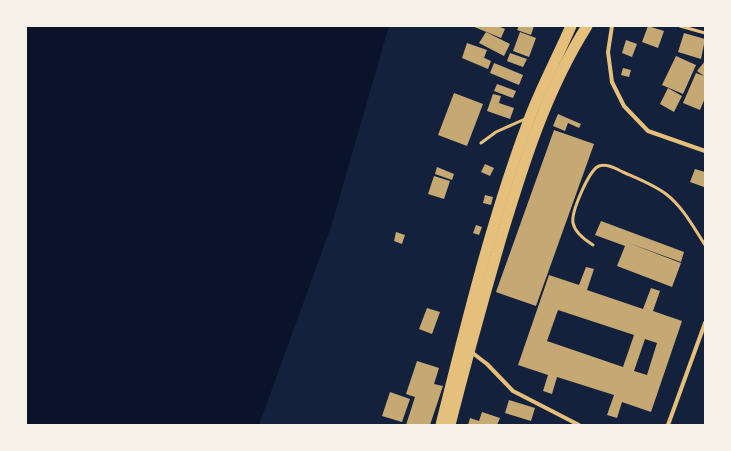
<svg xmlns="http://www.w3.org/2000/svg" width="731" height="451" font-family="'Archivo Narrow',sans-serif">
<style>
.water{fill:#0b132b}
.building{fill:#c6a872;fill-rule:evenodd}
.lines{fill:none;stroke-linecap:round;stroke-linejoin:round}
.service{stroke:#e5c07b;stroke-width:3}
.minor{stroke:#e5c07b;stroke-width:4}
.trunk{stroke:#e5c07b;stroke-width:11}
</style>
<rect width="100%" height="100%" fill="#14213d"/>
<!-- water -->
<path class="water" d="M 26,26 L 389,26 L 331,227 L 259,425 L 26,425 Z"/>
<!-- building -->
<g class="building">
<path d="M 472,26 L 498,26 L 505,29 L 501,38 Z"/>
<path d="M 519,26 L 534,26 L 531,35 L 517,30 Z"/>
<path d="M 648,26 L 664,31 L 658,48 L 642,42 Z"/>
<path d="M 486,32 L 510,44 L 504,56 L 479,43 Z"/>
<path d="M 520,32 L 536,38 L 529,57 L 513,51 Z"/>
<path d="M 684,33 L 705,39 L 701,59 L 678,52 Z"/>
<path d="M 626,40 L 637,44 L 632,57 L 622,53 Z"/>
<path d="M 467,43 L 487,50 L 484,58 L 480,56 L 491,61 L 488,69 L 462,58 Z"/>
<path d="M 510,53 L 527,59 L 523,67 L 507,61 Z"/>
<path d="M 676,56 L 696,65 L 683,94 L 662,85 Z"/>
<path d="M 705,61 L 705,98 L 700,110 L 683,103 L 696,73 L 704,76 L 697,71 Z"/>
<path d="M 494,63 L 523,75 L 519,85 L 490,73 Z"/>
<path d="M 623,68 L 631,70 L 629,77 L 621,75 Z"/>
<path d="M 497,84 L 516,91 L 513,98 L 494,91 Z"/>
<path d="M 668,88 L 682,96 L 674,112 L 660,104 Z"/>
<path d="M 454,93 L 483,104 L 467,146 L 438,135 Z"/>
<path d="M 493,94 L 501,96 L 499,103 L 514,108 L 510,119 L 487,111 Z"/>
<path d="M 558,114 L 581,124 L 579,128 L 568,123 L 565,131 L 553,126 Z"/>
<path d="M 554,130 L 594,144 L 536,306 L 496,292 Z"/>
<path d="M 485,164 L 494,168 L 490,176 L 481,172 Z"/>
<path d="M 437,167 L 454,174 L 452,180 L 435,174 Z"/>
<path d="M 695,169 L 705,172 L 704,187 L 690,182 Z"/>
<path d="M 434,176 L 450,181 L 444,199 L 428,194 Z"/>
<path d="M 485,195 L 493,197 L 491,205 L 483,203 Z"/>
<path d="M 601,221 L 684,252 L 681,262 L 626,242 L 681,263 L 672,287 L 617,266 L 625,246 L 595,235 Z"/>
<path d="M 476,225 L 482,227 L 479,235 L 473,233 Z"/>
<path d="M 396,232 L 405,235 L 402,244 L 394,241 Z"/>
<path d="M 586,267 L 594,269 L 587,290 L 643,309 L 651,288 L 660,291 L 653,311 L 682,321 L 651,412 L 622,402 L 617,418 L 607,415 L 614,395 L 557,377 L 552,394 L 543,391 L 548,375 L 518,365 L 549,275 L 579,285 ZM 558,310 L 634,335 L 623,367 L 547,341 ZM 645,339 L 657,343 L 647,375 L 634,371 Z"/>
<path d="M 427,308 L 440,312 L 432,334 L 419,329 Z"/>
<path d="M 417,361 L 439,368 L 434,384 L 443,386 L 430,425 L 406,425 L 415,397 L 406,394 Z"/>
<path d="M 390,392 L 410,399 L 402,422 L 382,416 Z"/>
<path d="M 509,400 L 535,408 L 531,421 L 505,413 Z"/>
<path d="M 482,412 L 500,418 L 497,425 L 468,425 L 470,418 L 479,421 Z"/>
</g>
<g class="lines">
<!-- service -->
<g class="service">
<path d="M 680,26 L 705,33"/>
<path d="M 481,143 L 496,132 L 525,119"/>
<path d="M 593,245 C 585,240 575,233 573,223 C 571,212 589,170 599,166 C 608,163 618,170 625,173 C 639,179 654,185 666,194 C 683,207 694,228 705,245"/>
</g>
<!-- minor -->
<g class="minor">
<path d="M 612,26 L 608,52 L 612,82 L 624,106 L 648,131 L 705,151"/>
<path d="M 470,351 L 487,364 L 513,391 L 579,425"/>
<path d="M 668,425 L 705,323"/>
</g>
<!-- trunk -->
<g class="trunk">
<path d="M 441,425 C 467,321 492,217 530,117 C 542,86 558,56 571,26"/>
<path d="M 450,425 C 466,362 483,300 501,238 C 523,165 546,91 587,26"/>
</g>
</g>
<!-- border -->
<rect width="731" height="451" fill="none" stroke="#f6f1e7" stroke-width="54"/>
</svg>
